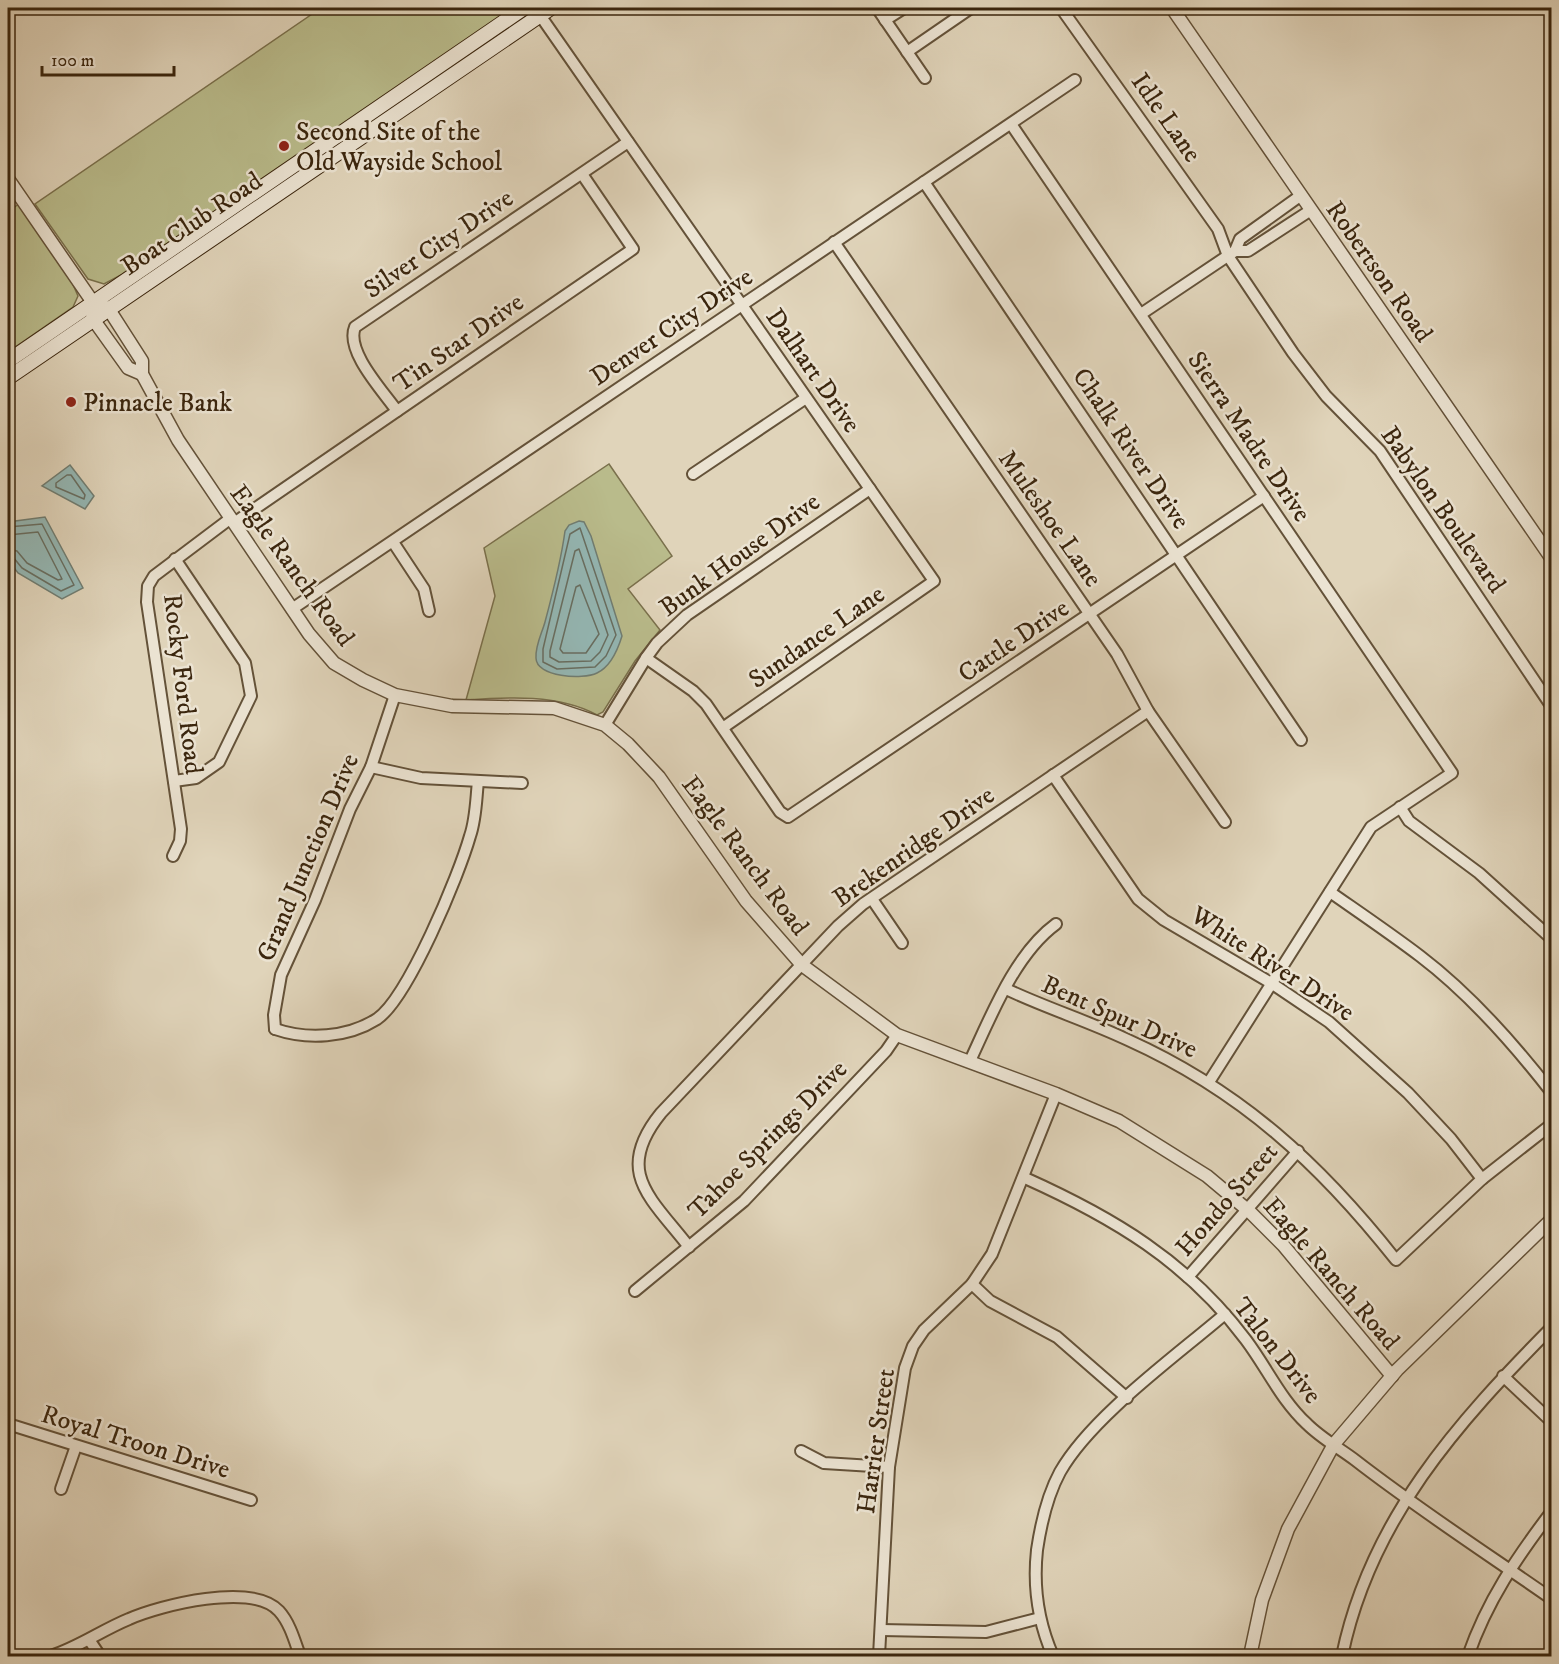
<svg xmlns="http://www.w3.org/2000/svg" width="1559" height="1664" font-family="'IM FELL DW Pica',serif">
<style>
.green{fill:#b9bb8b;stroke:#7a704c;stroke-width:1.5}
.water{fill:#94b7b4;stroke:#707d72;stroke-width:1.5}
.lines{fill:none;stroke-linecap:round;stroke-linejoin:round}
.shore{stroke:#686e61;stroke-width:1.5}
.minor-casing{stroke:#645239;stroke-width:14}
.tertiary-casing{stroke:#645239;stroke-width:15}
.secondary-casing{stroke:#3b260e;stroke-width:16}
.minor{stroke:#ebe3d2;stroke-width:10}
.tertiary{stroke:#ebe3d2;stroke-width:12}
.secondary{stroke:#ebe3d2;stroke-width:14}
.poi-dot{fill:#8f2418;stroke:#ebe3d2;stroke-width:2}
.labels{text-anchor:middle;stroke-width:5;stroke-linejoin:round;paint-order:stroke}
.street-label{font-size:26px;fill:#3b260e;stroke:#ebe3d2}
.poi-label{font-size:26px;fill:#3b260e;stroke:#ebe3d2;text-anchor:start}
</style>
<rect width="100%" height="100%" fill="#e0d4ba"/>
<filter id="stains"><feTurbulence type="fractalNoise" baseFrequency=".00333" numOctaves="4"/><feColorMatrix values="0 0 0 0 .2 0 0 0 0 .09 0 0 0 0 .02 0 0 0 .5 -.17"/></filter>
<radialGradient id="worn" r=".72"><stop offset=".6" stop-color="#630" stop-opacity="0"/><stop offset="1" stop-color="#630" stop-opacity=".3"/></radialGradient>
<!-- green -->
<g class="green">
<path d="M 321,8 L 514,8 L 121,275 L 104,284 L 88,279 L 35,204 Z"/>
<path d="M 20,203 L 68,273 L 78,296 L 73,307 L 8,352 L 8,212 Z"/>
<path d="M 609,464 L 672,556 L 628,589 L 660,630 L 635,661 L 603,712 L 597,715 C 559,694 508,697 466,700 L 495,596 L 484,548 Z"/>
</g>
<!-- water -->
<g class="water">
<path d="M 70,465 L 94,496 L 85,509 L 42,486 Z"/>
<path d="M 45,517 L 83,588 L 62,599 L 18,573 L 8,560 L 8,522 Z"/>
<path d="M 579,521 L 584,522 L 591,536 L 622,636 C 618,649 610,667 597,673 C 583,680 536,677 536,658 C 535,646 542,633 545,622 C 553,592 561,561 565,531 L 569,525 Z"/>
</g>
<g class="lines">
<!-- shore -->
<g class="shore">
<path d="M 67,475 L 71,475 L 85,495 L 84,499 L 56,487 L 56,483 Z"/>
<path d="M 8,527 L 42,524 L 74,585 L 61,591 L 22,568 L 13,557 L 8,557"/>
<path d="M 580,528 L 616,635 L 606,656 L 595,667 L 557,669 L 543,662 L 543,649 L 570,534 Z"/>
<path d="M 8,535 L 38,532 L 62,579 L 58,580 L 27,563 L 17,551 L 8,549"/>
<path d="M 579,549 L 608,635 L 600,652 L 591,661 L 559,662 L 550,657 L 550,651 L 575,551 Z"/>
<path d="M 580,585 L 599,634 L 586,653 L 563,653 L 560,649 L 576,587 Z"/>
</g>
<!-- minor casing -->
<g class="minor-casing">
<g id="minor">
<path d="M 535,8 L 934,581 L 724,727"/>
<path d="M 877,8 L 925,78"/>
<path d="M 1061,8 L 1218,229 L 1228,256 L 1293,353 L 1326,396 L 1380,451 L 1552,707"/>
<path d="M 885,20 L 904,8"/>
<path d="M 907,52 L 971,8"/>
<path d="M 1011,124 L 1452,773 L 1371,827 L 1209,1082"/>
<path d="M 924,182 L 1301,740"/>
<path d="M 834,242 L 1117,654 L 1148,711 L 1225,822"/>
<path d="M 1235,251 L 1248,251 L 1311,210"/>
<path d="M 1141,314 L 1235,251 L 1240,239 L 1300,196"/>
<path d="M 397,411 C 383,391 345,351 355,327 L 628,142"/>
<path d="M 693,474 L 806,398"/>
<path d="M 234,523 L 633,249 L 582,174"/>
<path d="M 393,542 L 424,589 L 429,611"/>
<path d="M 292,609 L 1075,80"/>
<path d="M 646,658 L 693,691 L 706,704 L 780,812 L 788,817 L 1264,496"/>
<path d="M 605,725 L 646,658 L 657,643 L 687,615 L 870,489"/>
<path d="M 371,767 L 421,778 L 522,783"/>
<path d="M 1053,775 L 1138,899 L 1164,920 L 1271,983 L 1329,1022 L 1408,1093 L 1451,1139 L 1482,1179"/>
<path d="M 174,781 L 196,778 L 219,762 L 251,696 L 245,663 L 175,559"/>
<path d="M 1400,807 L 1409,821 L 1479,873 L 1552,939"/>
<path d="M 173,856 L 180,841 L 181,829 L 147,602 L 148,586 L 154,576 L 231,518"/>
<path d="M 1330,892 C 1360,913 1391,934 1420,956 C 1470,994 1514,1044 1552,1093"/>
<path d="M 872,899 L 902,943"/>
<path d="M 1006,989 C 1046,1008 1088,1021 1128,1040 C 1241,1091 1320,1164 1396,1260 L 1482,1179 L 1552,1124"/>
<path d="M 275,1029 C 307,1040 347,1038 377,1019 C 408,998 459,875 470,836 C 476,819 476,800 478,781"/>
<path d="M 275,1029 L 274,1015 L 281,975 L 315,900 L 350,809 L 371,767 L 395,695"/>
<path d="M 970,1061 C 991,1016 1015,954 1056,924"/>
<path d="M 1025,1178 C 1112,1217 1187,1261 1246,1340 C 1267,1368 1281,1400 1307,1424 C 1321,1438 1339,1448 1355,1460 C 1418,1509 1486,1553 1552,1599"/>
<path d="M 689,1247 C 651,1198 613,1172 661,1113 L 838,926 L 863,904 L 1148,711"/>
<path d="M 1188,1277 L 1298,1151"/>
<path d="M 972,1284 L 990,1301 L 1057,1337 L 1127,1398"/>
<path d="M 635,1291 L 744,1201 L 886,1051 L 897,1035"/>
<path d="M 1503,1376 L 1552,1422"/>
<path d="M 8,1424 L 251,1500"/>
<path d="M 801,1451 L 824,1463 L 889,1467"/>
<path d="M 61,1489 L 76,1446"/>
<path d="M 881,1630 L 986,1632 L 1040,1618"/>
<path d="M 90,1641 L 100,1656"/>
<path d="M 51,1656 C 79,1647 102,1630 129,1619 C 161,1605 252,1582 279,1611 C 290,1623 295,1642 300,1656"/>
<path d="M 879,1656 L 889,1467 L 905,1368 L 913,1346 L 924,1330 L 972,1284 L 992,1254 L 1056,1094"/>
<path d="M 1053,1656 C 1038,1622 1033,1587 1037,1550 C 1041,1523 1047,1496 1060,1472 C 1091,1417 1176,1356 1225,1314"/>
<path d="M 1342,1656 C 1370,1520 1457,1423 1552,1327"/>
<path d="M 1468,1656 C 1487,1601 1517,1557 1552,1511"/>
</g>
</g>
<!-- tertiary casing -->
<g class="tertiary-casing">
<g id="tertiary">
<path d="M 1172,8 L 1552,559"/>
<path d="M 8,179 L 92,301"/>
<path d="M 92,301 L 108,308 L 142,361 L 142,374 L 178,440 L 309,634 L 334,663 L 363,680 L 395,695 L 452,706 L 554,708 L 605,725 L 628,744 L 659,777 L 746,901 L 802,965 L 897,1035 L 1056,1094 L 1119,1121 L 1207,1176 L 1250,1212 L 1283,1245 L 1392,1376"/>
<path d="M 92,312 L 93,319 L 128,368 L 142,374"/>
<path d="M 1250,1656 L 1262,1600 L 1288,1529 L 1334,1444 L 1397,1370 L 1552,1219"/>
</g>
</g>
<!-- secondary casing -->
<g class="secondary-casing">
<g id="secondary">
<path d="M 8,361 L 524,8"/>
<path d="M 8,378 L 551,8"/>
</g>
</g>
<!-- minor -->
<use href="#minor" class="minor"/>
<!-- tertiary -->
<use href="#tertiary" class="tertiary"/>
<!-- secondary -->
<use href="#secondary" class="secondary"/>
</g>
<!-- markers -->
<g class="poi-dot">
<circle cx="284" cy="146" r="6"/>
<circle cx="71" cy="402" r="6"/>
</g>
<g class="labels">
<!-- street labels -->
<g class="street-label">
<text transform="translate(1167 117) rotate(55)" y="9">Idle Lane</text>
<text transform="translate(191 223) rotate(-34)" y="9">Boat Club Road</text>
<text transform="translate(438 243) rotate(-34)" y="9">Silver City Drive</text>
<text transform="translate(1380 271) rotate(55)" y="9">Robertson Road</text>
<text transform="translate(671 326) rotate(-34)" y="9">Denver City Drive</text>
<text transform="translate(458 342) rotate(-35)" y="9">Tin Star Drive</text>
<text transform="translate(814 370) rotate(55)" y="9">Dalhart Drive</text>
<text transform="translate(1250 436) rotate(56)" y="9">Sierra Madre Drive</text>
<text transform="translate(1132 448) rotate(56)" y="9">Chalk River Drive</text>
<text transform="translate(1444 509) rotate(55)" y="9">Babylon Boulevard</text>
<text transform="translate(1051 518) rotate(55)" y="9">Muleshoe Lane</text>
<text transform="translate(739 554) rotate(-36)" y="9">Bunk House Drive</text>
<text transform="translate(293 565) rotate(54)" y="9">Eagle Ranch Road</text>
<text transform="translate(816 636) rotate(-35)" y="9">Sundance Lane</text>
<text transform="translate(1013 640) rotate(-34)" y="9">Cattle Drive</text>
<text transform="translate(184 684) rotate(83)" y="9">Rocky Ford Road</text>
<text transform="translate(913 846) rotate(-35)" y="9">Brekenridge Drive</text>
<text transform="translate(746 855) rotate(53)" y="9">Eagle Ranch Road</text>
<text transform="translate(307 857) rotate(-67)" y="9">Grand Junction Drive</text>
<text transform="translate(1273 963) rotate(33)" y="9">White River Drive</text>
<text transform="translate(1120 1016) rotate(24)" y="9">Bent Spur Drive</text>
<text transform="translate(767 1139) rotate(-45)" y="9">Tahoe Springs Drive</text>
<text transform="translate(1226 1199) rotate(-49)" y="9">Hondo Street</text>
<text transform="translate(1332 1273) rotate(49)" y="9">Eagle Ranch Road</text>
<text transform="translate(1278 1350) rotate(52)" y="9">Talon Drive</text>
<text transform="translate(136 1441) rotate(17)" y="9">Royal Troon Drive</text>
<text transform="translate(875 1441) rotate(-82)" y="9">Harrier Street</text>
</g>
<!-- poi labels -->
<g class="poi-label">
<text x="296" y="140">Second Site of the<tspan x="296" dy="30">Old Wayside School</tspan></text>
<text x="83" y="411">Pinnacle Bank</text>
</g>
</g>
<!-- margin -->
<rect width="1559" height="1664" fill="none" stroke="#e0d4ba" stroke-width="30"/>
<rect x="9" y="9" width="1541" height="1646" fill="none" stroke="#3b260e" stroke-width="3"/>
<rect x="15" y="15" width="1529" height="1634" fill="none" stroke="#3b260e" stroke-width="1.5"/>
<!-- scale -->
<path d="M42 66v9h132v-9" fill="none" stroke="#3b260e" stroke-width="3"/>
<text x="51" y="66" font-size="18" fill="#3b260e" stroke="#ebe3d2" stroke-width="4.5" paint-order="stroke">100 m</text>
<rect width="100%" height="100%" filter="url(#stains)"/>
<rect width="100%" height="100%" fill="url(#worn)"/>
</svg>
